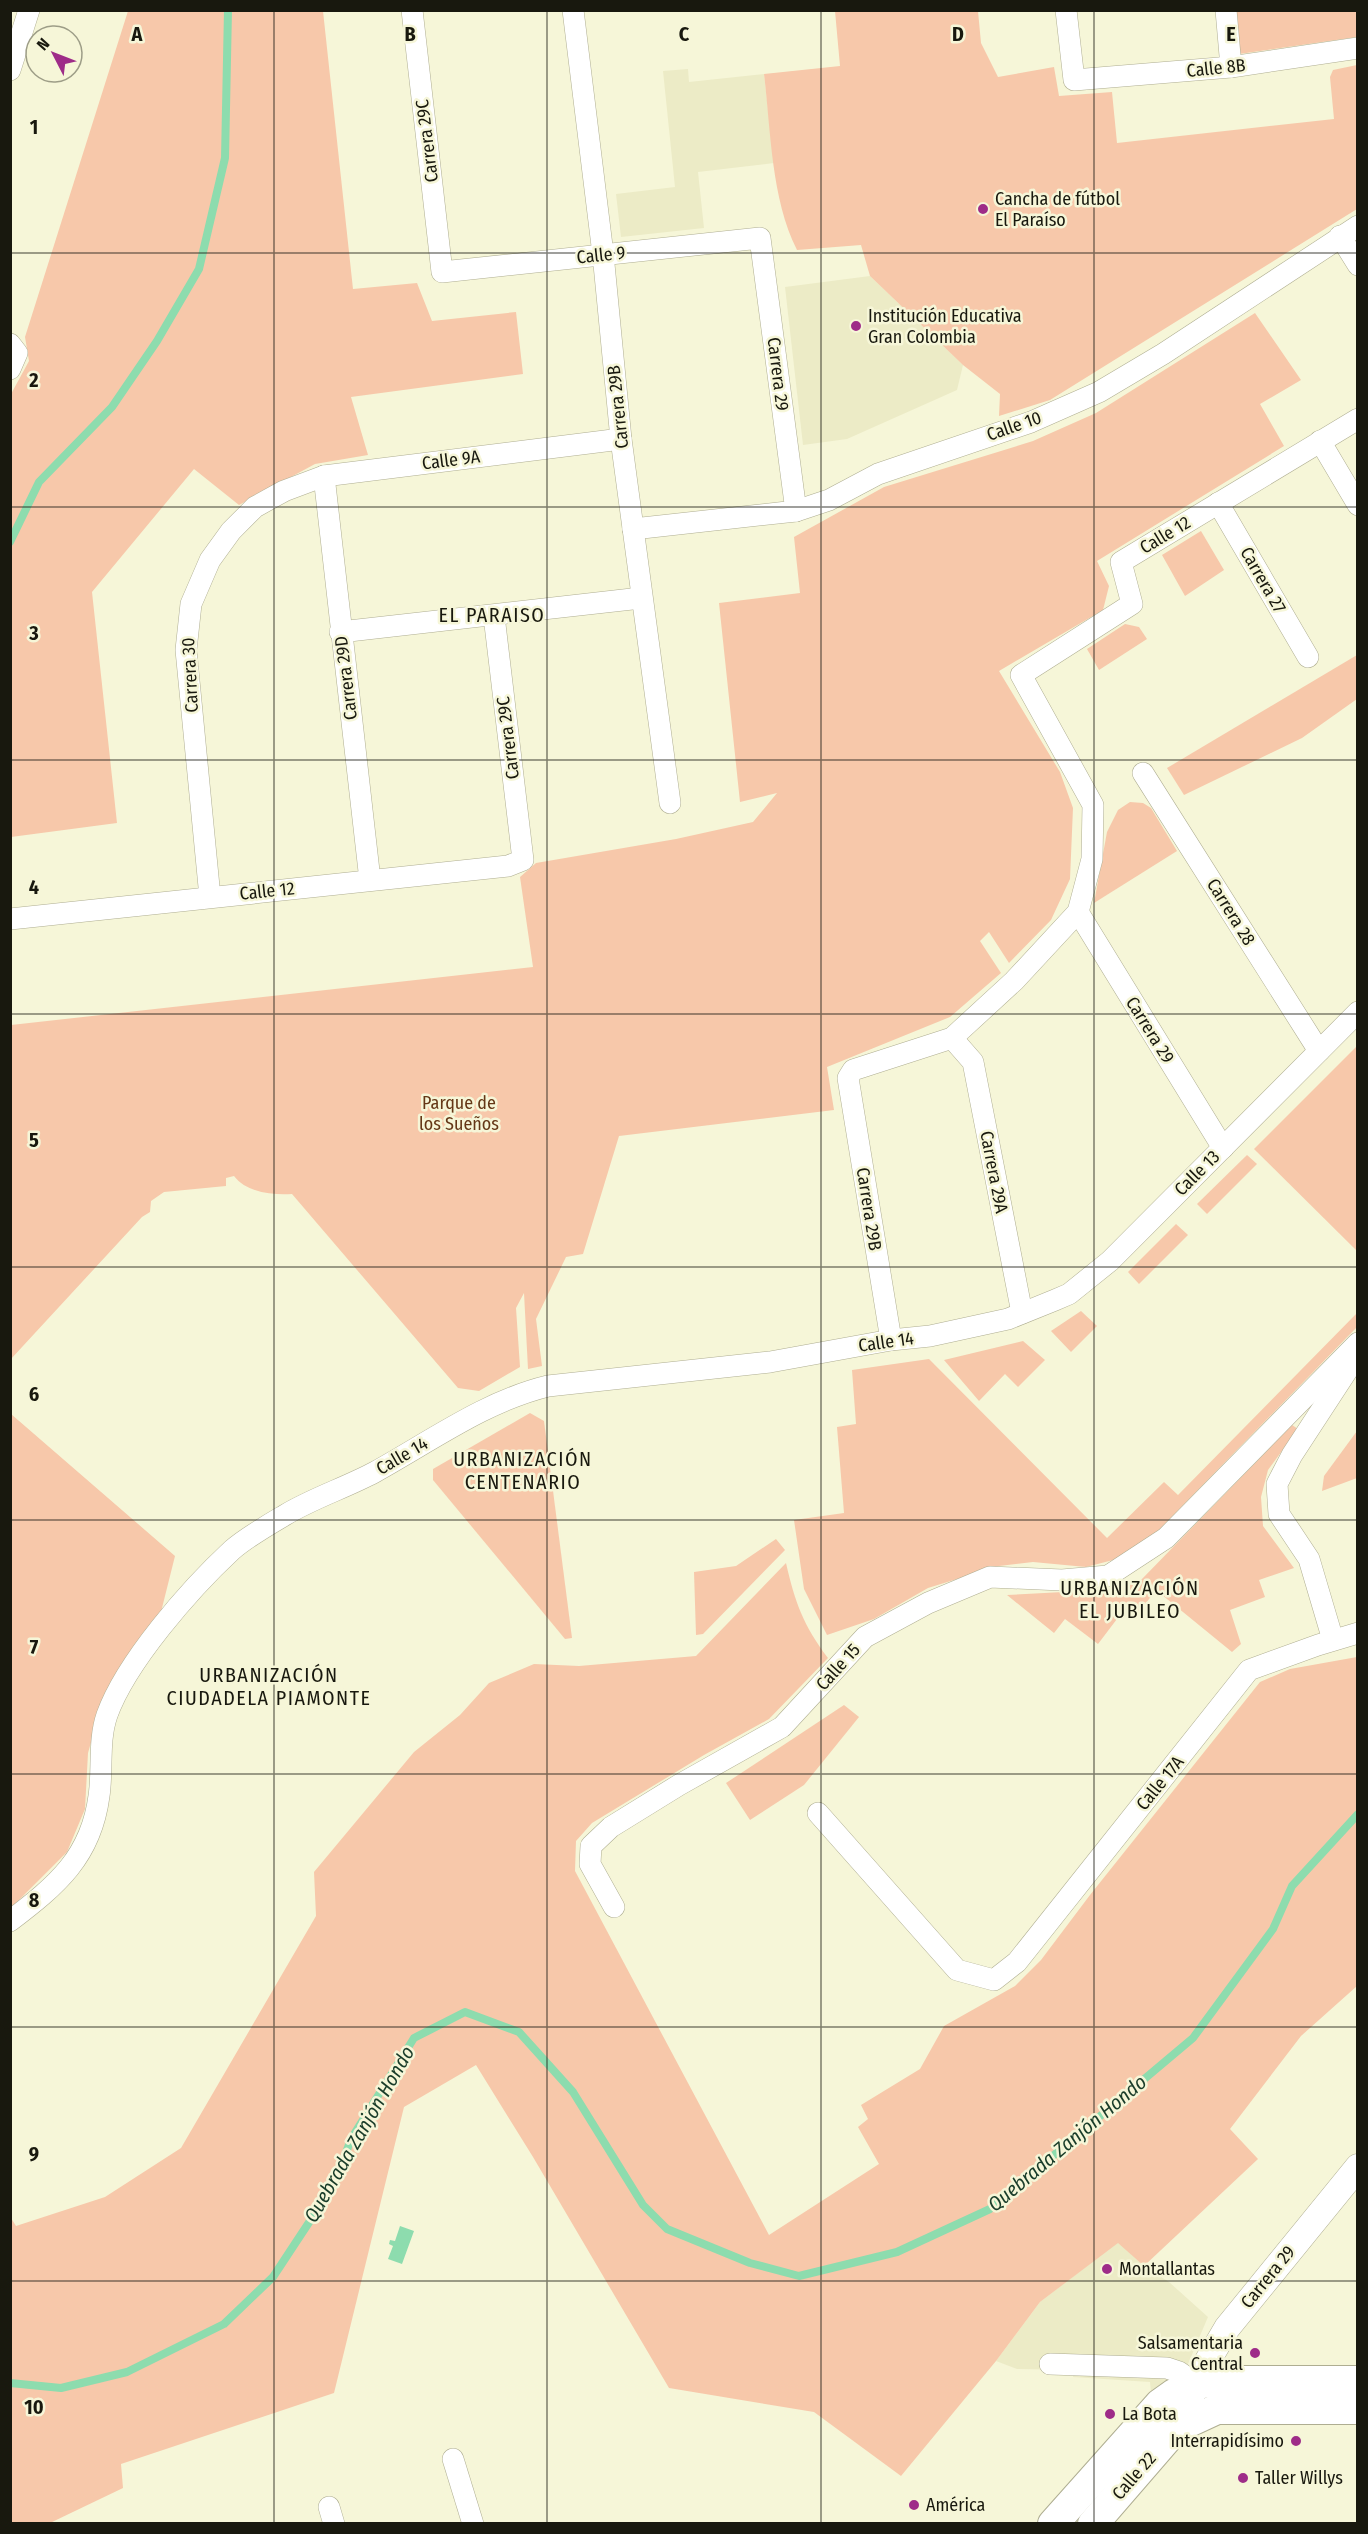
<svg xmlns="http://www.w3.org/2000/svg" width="1368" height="2534" font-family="'Fira Sans Condensed',sans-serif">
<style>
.built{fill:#ecebc6}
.green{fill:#f7c8aa}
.water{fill:#8ddcae}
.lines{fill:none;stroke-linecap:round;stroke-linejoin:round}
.stream{stroke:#8ddcae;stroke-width:8}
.minor-casing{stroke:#afae92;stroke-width:22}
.tertiary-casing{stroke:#afae92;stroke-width:27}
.secondary-casing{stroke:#afae92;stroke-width:32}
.minor{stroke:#fff;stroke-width:21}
.tertiary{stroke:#fff;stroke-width:26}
.secondary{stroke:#fff;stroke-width:30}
.grid{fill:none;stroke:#18180e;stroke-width:1.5;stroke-opacity:0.55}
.poi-dot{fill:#9e2c88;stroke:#f6f6d8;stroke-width:2}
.labels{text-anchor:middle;stroke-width:5;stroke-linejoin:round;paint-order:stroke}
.street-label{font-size:18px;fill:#18180e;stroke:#f6f6d8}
.poi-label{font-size:18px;fill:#18180e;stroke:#f6f6d8;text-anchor:start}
.park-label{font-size:18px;fill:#643716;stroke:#f6f6d8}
.neighbourhood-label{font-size:20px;letter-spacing:1.5px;fill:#18180e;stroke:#f6f6d8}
.water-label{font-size:20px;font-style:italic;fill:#193c29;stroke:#f6f6d8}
.grid-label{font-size:20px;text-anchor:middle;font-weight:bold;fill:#18180e;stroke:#f6f6d8;stroke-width:5;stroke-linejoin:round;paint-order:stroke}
</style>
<rect width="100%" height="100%" fill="#f6f6d8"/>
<!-- built -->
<g class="built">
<path d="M 688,69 L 689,82 L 764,74 L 774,163 L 698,172 L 704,228 L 621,237 L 616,194 L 675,187 L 663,71 Z"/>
<path d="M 870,276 L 963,365 L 957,390 L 847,439 L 803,445 L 785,287 Z"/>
<path d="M 1118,2242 L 1144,2266 L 1169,2282 L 1208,2317 L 1188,2364 L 1151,2393 L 1150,2382 L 1073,2377 L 1074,2370 L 1017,2369 L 996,2361 L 1040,2302 Z"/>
</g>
<!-- green -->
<g class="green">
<path d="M 128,11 L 323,11 L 353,289 L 417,283 L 432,321 L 516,312 L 523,374 L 351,397 L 368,455 L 315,464 L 239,505 L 194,469 L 92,592 L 117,823 L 11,837 L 11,394 L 29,361 L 25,337 Z"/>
<path d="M 835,11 L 978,11 L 981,43 L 998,77 L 1054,67 L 1059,96 L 1112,92 L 1117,143 L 1334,119 L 1330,77 L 1333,70 L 1357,65 L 1357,209 L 1050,400 L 999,416 L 1000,394 L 963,365 L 870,276 L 861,245 L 797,250 C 771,198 771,132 764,74 L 840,66 Z"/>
<path d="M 1234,11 L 1357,11 L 1357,37 L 1239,54 Z"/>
<path d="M 1255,313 L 1301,380 L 1260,404 L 1284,446 L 1097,561 L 1109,586 L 1103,610 L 999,671 L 1060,772 L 1073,808 L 1070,879 L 1051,920 L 1009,963 L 989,932 L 980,941 L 1001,973 L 950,1017 L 827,1067 L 834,1110 L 619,1136 L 583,1254 L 566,1257 L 536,1319 L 542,1366 L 528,1369 L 524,1293 L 516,1308 L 520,1367 L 479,1391 L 458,1388 L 292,1194 C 273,1195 247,1193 234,1176 L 226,1178 L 226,1186 L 164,1192 L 151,1201 L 150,1212 L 142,1217 L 11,1359 L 11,1025 L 533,967 L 520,877 L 536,863 L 676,839 L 753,822 L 777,793 L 740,802 L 719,603 L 800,593 L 794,537 L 884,487 L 1033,441 L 1096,413 Z"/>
<path d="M 1201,531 L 1224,570 L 1185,596 L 1162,555 Z"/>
<path d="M 1125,624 L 1139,627 L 1147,639 L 1099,670 L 1087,649 Z"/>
<path d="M 1357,655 L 1357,699 L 1302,738 L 1184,795 L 1167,768 Z"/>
<path d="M 1130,802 L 1143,803 L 1151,808 L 1177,851 L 1094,903 L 1107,832 L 1118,810 Z"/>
<path d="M 1357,1046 L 1357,1251 L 1254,1149 Z"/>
<path d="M 1247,1155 L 1257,1164 L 1207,1214 L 1197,1204 Z"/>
<path d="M 1176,1224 L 1188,1235 L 1139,1284 L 1128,1272 Z"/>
<path d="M 1081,1311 L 1097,1326 L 1071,1352 L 1051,1331 Z"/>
<path d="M 1357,1313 L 1357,1327 L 1155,1534 L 1117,1559 L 1086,1567 L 1033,1562 L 999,1566 L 928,1588 L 874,1619 L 827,1635 L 804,1589 L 794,1520 L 844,1513 L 837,1427 L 856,1424 L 852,1370 L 929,1359 L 1107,1538 L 1164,1482 L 1178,1495 Z"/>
<path d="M 1023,1341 L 1045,1360 L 1018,1387 L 1005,1374 L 979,1401 L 944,1360 Z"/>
<path d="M 530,1413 L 544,1421 L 572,1638 L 565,1639 L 433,1480 L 433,1469 Z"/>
<path d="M 11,1414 L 175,1556 L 161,1612 L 99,1714 L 88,1753 L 85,1809 L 67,1852 L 11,1908 Z"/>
<path d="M 1292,1425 L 1298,1429 L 1268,1470 L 1261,1497 L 1263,1526 L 1294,1568 L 1259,1580 L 1265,1597 L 1230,1610 L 1241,1644 L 1232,1652 L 1156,1590 L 1139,1612 L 1120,1615 L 1098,1644 L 1065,1619 L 1054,1633 L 1007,1595 L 1120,1589 L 1142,1579 Z"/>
<path d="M 1357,1431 L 1357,1478 L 1322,1491 L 1324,1476 Z"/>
<path d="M 776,1539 L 785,1550 L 703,1634 L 696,1635 L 694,1572 L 736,1566 Z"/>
<path d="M 786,1563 C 795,1602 803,1625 828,1658 L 769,1719 L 704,1755 L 592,1823 L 576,1841 L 575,1871 L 769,2235 L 879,2164 L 858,2127 L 868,2119 L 861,2105 L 920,2069 L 944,2026 L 1015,1986 L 1041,1960 L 1090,1895 L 1260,1682 L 1290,1669 L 1357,1657 L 1357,1986 L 1301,2036 L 1230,2129 L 1258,2159 L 1144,2266 L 1118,2243 L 1040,2302 L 996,2361 L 901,2476 L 814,2412 L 669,2388 L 533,2157 L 476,2065 L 404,2107 L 334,2393 L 121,2464 L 123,2488 L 50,2523 L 11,2523 L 11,2218 L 16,2226 L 105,2197 L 181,2148 L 316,1916 L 314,1872 L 414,1752 L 460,1715 L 489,1683 L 534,1664 L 579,1666 L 696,1656 Z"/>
<path d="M 844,1705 L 859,1717 L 804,1785 L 750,1820 L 726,1783 Z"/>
</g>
<!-- water -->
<path class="water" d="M 400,2226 L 414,2231 L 402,2264 L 388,2259 L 393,2246 L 389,2244 L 390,2240 L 395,2241 Z"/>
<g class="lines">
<!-- stream -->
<g class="stream">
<path d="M 10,542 L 39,482 L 112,407 L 157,341 L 199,269 L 225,158 L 228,10"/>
<path d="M 10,2383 L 61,2388 L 127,2372 L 224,2324 L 273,2277 L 335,2183 L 351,2139 L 414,2038 L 465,2012 L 519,2032 L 573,2092 L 643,2205 L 667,2229 L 750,2263 L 799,2276 L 897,2252 L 990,2209 L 1193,2038 L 1273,1929 L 1292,1886 L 1358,1814"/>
</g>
<!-- minor casing -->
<g class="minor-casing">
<g id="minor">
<path d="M 412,10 L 442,272 L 760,238 L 796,511"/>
<path d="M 573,10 L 603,254 L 621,439 L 670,803"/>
<path d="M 1066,10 L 1074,80 L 1231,67 L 1358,48"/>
<path d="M 1226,10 L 1231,67"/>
<path d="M 10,70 L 29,10"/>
<path d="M 1340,236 L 1358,265"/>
<path d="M 10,344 L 17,353 L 10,369"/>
<path d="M 1320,441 L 1358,505"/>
<path d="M 324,476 L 370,880"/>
<path d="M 1218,503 L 1308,657"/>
<path d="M 633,529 L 796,511 L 829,500 L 878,474 L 1031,422 L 1099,392 L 1163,354 L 1358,226"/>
<path d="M 340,632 L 641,598"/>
<path d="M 1143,773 L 1319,1051"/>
<path d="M 210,897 L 186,650 L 191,604 L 210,560 L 231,531 L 255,507 L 284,491 L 324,476 L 621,439"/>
<path d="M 1078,912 L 1223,1148"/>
<path d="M 10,919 L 508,866 L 523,860 L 494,616"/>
<path d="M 952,1038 L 973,1062 L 1022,1313"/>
<path d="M 891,1340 L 848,1078 L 853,1070 L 952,1038 L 1014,981 L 1078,912 L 1092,859 L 1093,805 L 1021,675 L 1132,604 L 1121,562 L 1358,419"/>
<path d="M 1333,1640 L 1309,1559 L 1279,1514 L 1277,1484 L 1292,1455 L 1356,1357"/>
<path d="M 818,1813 L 957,1970 L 994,1980 L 1017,1962 L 1249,1670 L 1318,1645 L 1358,1633"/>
<path d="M 614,1907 L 590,1864 L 591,1846 L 611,1827 L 679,1785 L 782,1727 L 865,1637 L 928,1603 L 990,1577 L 1062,1580 L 1108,1576 L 1166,1538 L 1358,1343"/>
<path d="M 10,1921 C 57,1885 91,1857 99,1796 C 103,1770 98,1741 107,1715 C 126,1662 190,1589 232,1550 C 247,1537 268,1525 285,1515 C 313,1498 345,1488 375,1472 C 431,1441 486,1401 548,1386 L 770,1362 L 891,1340 L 930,1336 L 1008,1319 L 1055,1300 L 1069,1294 L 1110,1261 L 1358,1012"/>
<path d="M 1050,2364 L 1167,2368 L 1179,2372 L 1197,2384"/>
<path d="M 453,2459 L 473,2524"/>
<path d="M 329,2507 L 334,2524"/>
</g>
</g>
<!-- tertiary casing -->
<g class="tertiary-casing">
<path id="tertiary" d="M 1176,2428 L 1207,2362 L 1227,2328 L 1358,2167"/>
</g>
<!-- secondary casing -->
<g class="secondary-casing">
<g id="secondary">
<path d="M 1053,2524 L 1160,2404 L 1174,2394 L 1197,2384 L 1216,2381 L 1358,2381"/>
<path d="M 1093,2524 L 1176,2428 L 1217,2409 L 1358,2409"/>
</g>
</g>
<!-- minor -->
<use href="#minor" class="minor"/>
<!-- tertiary -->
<use href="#tertiary" class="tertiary"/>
<!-- secondary -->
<use href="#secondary" class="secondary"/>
</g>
<!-- grid -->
<path class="grid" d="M 274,10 L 274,2524M 547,10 L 547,2524M 821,10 L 821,2524M 1094,10 L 1094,2524M 10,253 L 1358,253M 10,507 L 1358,507M 10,760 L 1358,760M 10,1014 L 1358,1014M 10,1267 L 1358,1267M 10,1520 L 1358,1520M 10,1774 L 1358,1774M 10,2027 L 1358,2027M 10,2281 L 1358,2281"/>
<!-- markers -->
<g class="poi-dot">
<circle cx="983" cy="209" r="6"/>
<circle cx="856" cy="326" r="6"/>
<circle cx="1107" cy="2269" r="6"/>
<circle cx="1255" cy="2353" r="6"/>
<circle cx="1110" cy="2414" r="6"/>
<circle cx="1296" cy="2441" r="6"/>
<circle cx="1243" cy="2478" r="6"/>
<circle cx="914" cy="2505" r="6"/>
</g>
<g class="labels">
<!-- street labels -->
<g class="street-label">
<text transform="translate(1216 68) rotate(-6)" y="6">Calle 8B</text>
<text transform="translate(427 141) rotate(-97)" y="6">Carrera 29C</text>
<text transform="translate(601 255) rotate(-6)" y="6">Calle 9</text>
<text transform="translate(778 374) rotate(83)" y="6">Carrera 29</text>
<text transform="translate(618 407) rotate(-96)" y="6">Carrera 29B</text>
<text transform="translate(1014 426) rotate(-19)" y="6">Calle 10</text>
<text transform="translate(451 460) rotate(-7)" y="6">Calle 9A</text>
<text transform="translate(1165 535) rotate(-31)" y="6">Calle 12</text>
<text transform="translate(1263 580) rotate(60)" y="6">Carrera 27</text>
<text transform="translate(190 675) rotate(-93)" y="6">Carrera 30</text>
<text transform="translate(346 678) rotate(-97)" y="6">Carrera 29D</text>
<text transform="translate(508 738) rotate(-97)" y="6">Carrera 29C</text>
<text transform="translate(267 891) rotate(-6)" y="6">Calle 12</text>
<text transform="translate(1231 912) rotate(58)" y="6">Carrera 28</text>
<text transform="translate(1150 1030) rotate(58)" y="6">Carrera 29</text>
<text transform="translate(994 1172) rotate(79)" y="6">Carrera 29A</text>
<text transform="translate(1197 1173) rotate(-45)" y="6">Calle 13</text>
<text transform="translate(869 1209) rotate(81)" y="6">Carrera 29B</text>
<text transform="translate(886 1342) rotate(-8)" y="6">Calle 14</text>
<text transform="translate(402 1456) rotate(-30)" y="6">Calle 14</text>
<text transform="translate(838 1667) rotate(-48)" y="6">Calle 15</text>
<text transform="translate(1160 1783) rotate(-51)" y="6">Calle 17A</text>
<text transform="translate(1268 2277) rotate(-51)" y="6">Carrera 29</text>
<text transform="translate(1134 2476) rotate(-49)" y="6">Calle 22</text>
</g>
<!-- poi labels -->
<g class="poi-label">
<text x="995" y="205">Cancha de fútbol<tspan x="995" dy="21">El Paraíso</tspan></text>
<text x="868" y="322">Institución Educativa<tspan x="868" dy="21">Gran Colombia</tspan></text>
<text x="1119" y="2275">Montallantas</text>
<text x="1243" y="2349" text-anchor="end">Salsamentaria<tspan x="1243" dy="21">Central</tspan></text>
<text x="1122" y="2420">La Bota</text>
<text x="1284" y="2447" text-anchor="end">Interrapidísimo</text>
<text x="1255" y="2484">Taller Willys</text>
<text x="926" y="2511">América</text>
</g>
<!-- park labels -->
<g class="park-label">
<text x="459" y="1109">Parque de<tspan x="459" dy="21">los Sueños</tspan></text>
</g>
<!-- neighbourhood labels -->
<g class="neighbourhood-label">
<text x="492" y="622">EL PARAISO</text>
<text x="523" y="1466">URBANIZACIÓN<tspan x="523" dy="23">CENTENARIO</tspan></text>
<text x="1130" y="1595">URBANIZACIÓN<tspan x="1130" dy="23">EL JUBILEO</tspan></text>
<text x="269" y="1682">URBANIZACIÓN<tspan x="269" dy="23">CIUDADELA PIAMONTE</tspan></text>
</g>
<!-- water labels -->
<g class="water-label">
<text transform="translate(359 2134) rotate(-60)" y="7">Quebrada Zanjón Hondo</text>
<text transform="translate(1067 2143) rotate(-40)" y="7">Quebrada Zanjón Hondo</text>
</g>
</g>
<g class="grid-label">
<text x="137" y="41">A</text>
<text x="410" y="41">B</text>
<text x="684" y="41">C</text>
<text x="958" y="41">D</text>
<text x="1231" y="41">E</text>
<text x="34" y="134">1</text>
<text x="34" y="387">2</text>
<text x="34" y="640">3</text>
<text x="34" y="894">4</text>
<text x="34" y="1147">5</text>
<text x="34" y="1401">6</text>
<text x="34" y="1654">7</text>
<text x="34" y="1907">8</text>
<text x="34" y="2161">9</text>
<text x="34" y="2414">10</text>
</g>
<!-- border -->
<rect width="1368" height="2534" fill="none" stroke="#18180e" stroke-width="24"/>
<!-- north arrow -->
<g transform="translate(54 54) rotate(312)"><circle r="28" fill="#f6f6d8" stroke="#9d9d87" stroke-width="1.5"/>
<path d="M0-4.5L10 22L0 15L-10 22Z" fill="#9e2c88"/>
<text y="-9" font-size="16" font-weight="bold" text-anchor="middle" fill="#18180e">N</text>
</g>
</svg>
